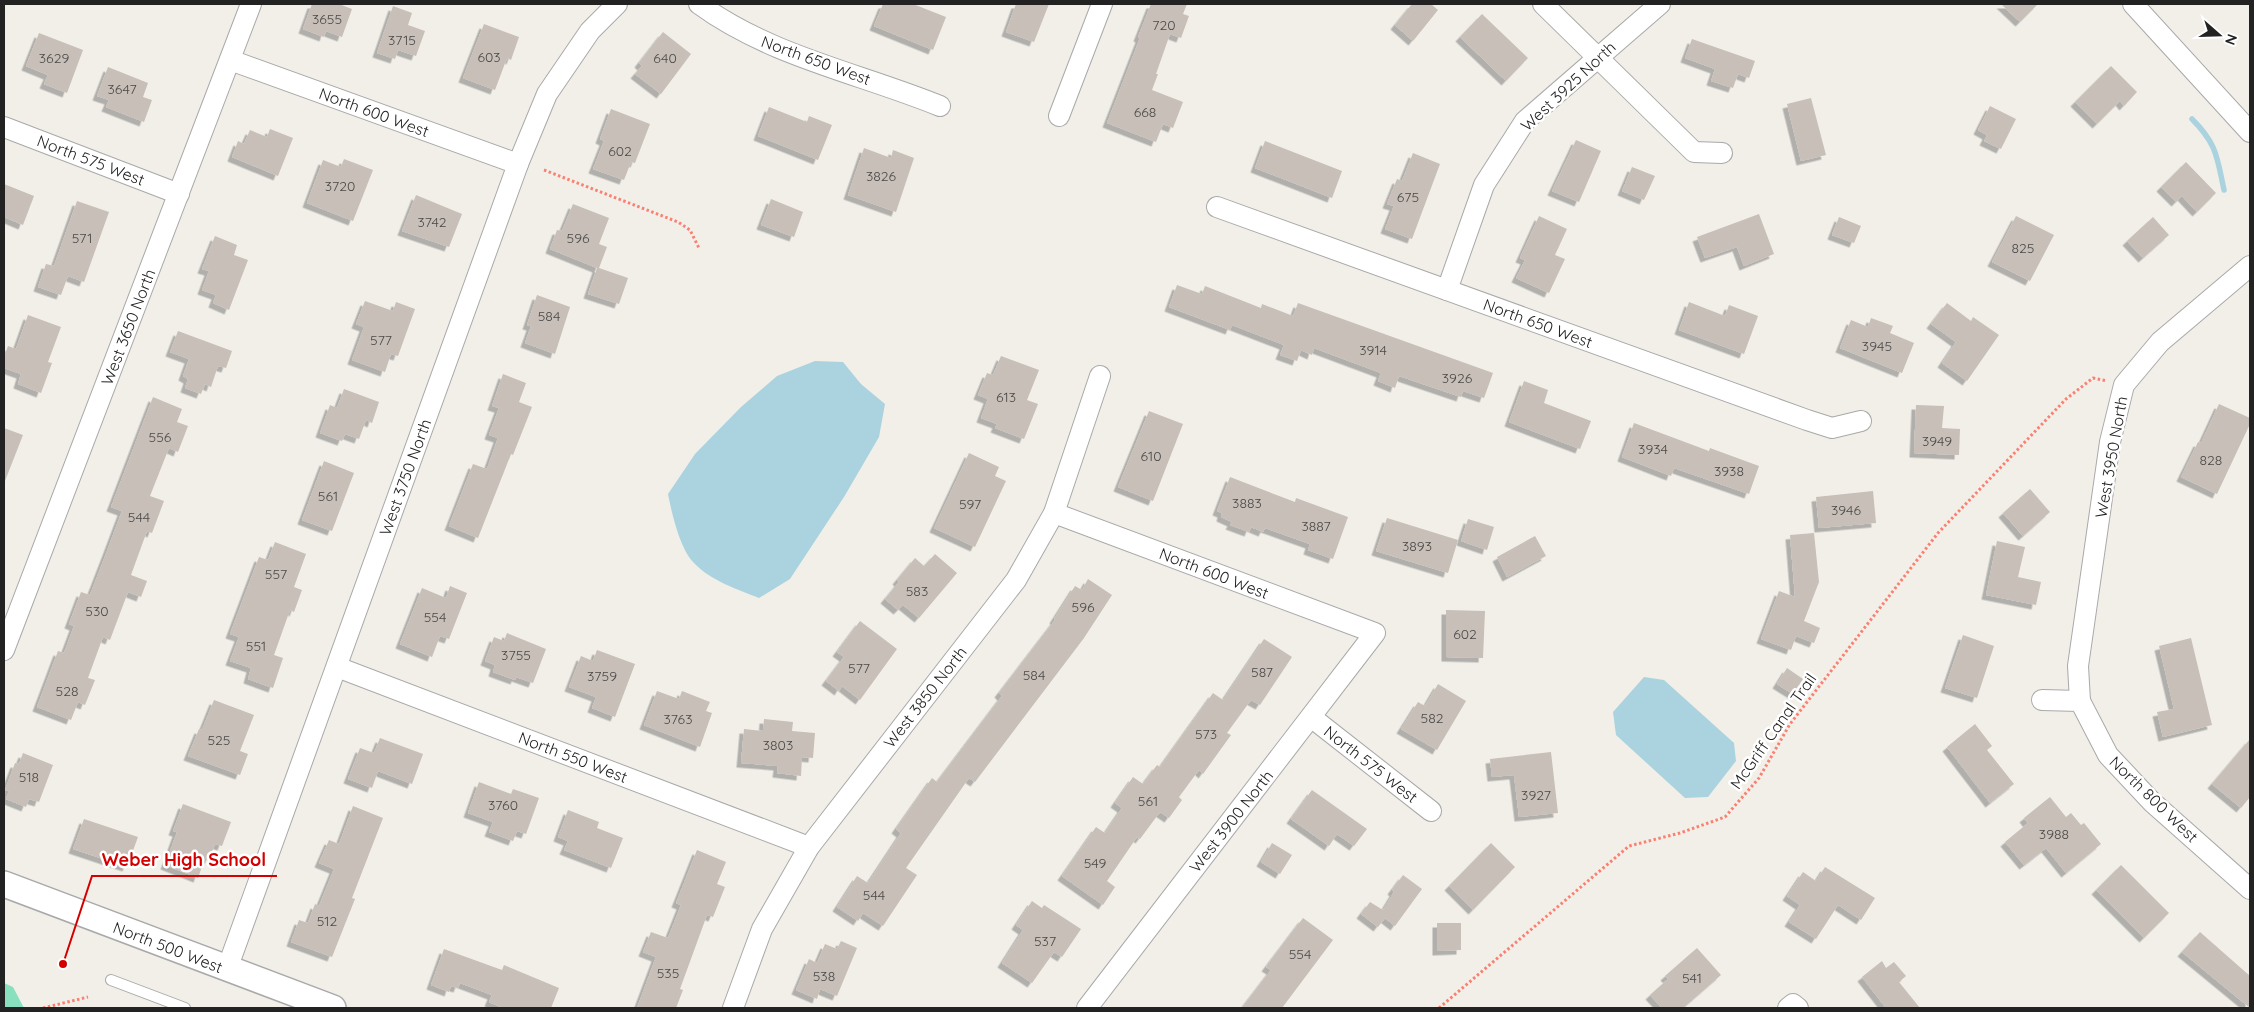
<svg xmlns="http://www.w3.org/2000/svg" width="2254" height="1012" font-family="Quicksand,sans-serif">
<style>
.pitch{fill:#88e0be}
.water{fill:#aad3df}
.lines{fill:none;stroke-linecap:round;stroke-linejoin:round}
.stream{stroke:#aad3df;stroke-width:5.5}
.building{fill:#c7bfb8;filter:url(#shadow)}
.service-casing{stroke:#a9a9a9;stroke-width:12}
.minor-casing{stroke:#a9a9a9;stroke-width:22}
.tertiary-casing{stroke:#a9a9a9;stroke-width:28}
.path{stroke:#fa8072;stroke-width:3;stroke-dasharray:2.5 2.5;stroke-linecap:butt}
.service{stroke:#fff;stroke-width:10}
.minor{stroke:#fff;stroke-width:20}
.tertiary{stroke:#fff;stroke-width:25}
.labels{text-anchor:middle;stroke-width:5;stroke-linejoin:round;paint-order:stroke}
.number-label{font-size:14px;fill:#4b4948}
.street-label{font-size:16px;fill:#222;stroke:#fff}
.leader{fill:none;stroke:#d40000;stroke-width:2}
.callout-dot{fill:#d40000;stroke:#fff;stroke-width:2}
.callout-label{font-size:18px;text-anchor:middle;font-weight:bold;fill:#d40000;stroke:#fff;stroke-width:5;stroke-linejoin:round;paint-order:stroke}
</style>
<defs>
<filter id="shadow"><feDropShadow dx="-4.5" dy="4.5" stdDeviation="0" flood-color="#0004"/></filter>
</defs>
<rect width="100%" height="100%" fill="#f2efe9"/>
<!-- pitch -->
<path class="pitch" d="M 4,983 L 13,987 L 24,1008 L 4,1008 Z"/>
<!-- water -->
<g class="water">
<path d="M 815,361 L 843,362 L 861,384 L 885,404 L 879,437 L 844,497 L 790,579 L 759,598 C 737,589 711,581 694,563 C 680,549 672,514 668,494 L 695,454 L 741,407 L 777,376 Z"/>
<path d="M 1644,677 L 1664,680 L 1734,743 L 1736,761 L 1708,797 L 1685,798 L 1616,735 L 1613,712 Z"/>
</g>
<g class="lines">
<!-- stream -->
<path class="stream" d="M 2192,119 C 2217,144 2217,157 2224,190"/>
</g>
<!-- building -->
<g class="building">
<path d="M 312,4 L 339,4 L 352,9 L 342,37 L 326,31 L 324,37 L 303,29 Z"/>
<path d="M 883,4 L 913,4 L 946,17 L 933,50 L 874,26 Z"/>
<path d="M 1016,4 L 1049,4 L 1034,42 L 1006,32 Z"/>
<path d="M 1151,4 L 1187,4 L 1183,14 L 1189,16 L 1181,38 L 1170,34 L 1156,74 L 1158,74 L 1152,90 L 1183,102 L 1173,128 L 1163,124 L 1156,142 L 1107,123 L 1140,38 L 1138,37 Z"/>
<path d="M 1412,4 L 1431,4 L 1438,10 L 1413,41 L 1395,25 Z"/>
<path d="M 2001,4 L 2038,4 L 2020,22 Z"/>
<path d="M 393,6 L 412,13 L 408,25 L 425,31 L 416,56 L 398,50 L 395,59 L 377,53 Z"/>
<path d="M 1482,14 L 1528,58 L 1506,81 L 1460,37 Z"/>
<path d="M 484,24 L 519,37 L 511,60 L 507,58 L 495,90 L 463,78 Z"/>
<path d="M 663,32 L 691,54 L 661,94 L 635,74 L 642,66 L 639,63 Z"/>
<path d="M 39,33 L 83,50 L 67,93 L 44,84 L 48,75 L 26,66 Z"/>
<path d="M 1692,39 L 1755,61 L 1749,78 L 1738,74 L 1733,88 L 1711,81 L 1715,69 L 1685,58 Z"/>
<path d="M 2111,66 L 2137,92 L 2124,106 L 2120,101 L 2097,124 L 2075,102 Z"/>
<path d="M 108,67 L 148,83 L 143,97 L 152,100 L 144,122 L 106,107 L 109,100 L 97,96 Z"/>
<path d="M 1811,98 L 1826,155 L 1801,161 L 1787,104 Z"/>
<path d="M 1990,106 L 2016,119 L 2001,149 L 1984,141 L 1987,135 L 1978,130 Z"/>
<path d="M 769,107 L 807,122 L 809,116 L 832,125 L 818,160 L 758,136 Z"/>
<path d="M 611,109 L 650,124 L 635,163 L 631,162 L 624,180 L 593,169 L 604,141 L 600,139 Z"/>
<path d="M 270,129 L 293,138 L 278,176 L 232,157 L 238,141 L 244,144 L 250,130 L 267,137 Z"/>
<path d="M 1576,140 L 1601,151 L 1579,202 L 1552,191 Z"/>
<path d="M 1265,141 L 1342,171 L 1332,198 L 1255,168 Z"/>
<path d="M 864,148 L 891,158 L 893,150 L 914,158 L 896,212 L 848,195 Z"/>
<path d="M 1413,153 L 1440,164 L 1412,239 L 1385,229 L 1394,206 L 1387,204 L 1397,179 L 1402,181 Z"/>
<path d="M 344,159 L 373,170 L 353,221 L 307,203 L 323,160 L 341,167 Z"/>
<path d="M 2186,162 L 2216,193 L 2197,212 L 2182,196 L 2176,202 L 2161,187 Z"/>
<path d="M 1632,167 L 1655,176 L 1644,200 L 1622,191 Z"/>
<path d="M 4,184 L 34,196 L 23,225 L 4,217 Z"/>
<path d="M 416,195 L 462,214 L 449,247 L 402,231 Z"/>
<path d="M 771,199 L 803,212 L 794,237 L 761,225 Z"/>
<path d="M 77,201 L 109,212 L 84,282 L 68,276 L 61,295 L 38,287 L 46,264 L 54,266 Z"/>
<path d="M 573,204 L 609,218 L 599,244 L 607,247 L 599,268 L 628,278 L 619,304 L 588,294 L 597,268 L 550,249 L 557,230 L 562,231 Z"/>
<path d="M 1759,214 L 1774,254 L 1744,266 L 1737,247 L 1705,258 L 1697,237 Z"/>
<path d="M 1539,216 L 1567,229 L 1555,255 L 1565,259 L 1549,293 L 1516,278 L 1525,260 L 1520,258 Z"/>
<path d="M 2016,216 L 2054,235 L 2030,281 L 1992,262 Z"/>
<path d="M 1839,217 L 1861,226 L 1854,243 L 1832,235 Z"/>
<path d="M 2153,217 L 2169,235 L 2143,258 L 2127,241 Z"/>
<path d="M 215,236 L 237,245 L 234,255 L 248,260 L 229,310 L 213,303 L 216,295 L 202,290 L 209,271 L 202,269 Z"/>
<path d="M 1177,285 L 1202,294 L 1205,286 L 1261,308 L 1262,304 L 1293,316 L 1298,303 L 1493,373 L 1484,398 L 1463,391 L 1461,397 L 1399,376 L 1395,388 L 1378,381 L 1381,373 L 1314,348 L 1312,355 L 1301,350 L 1297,361 L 1280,355 L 1284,345 L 1232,325 L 1230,330 L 1169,307 Z"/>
<path d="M 537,295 L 570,307 L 555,354 L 525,343 L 531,326 L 527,325 Z"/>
<path d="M 365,301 L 393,311 L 396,302 L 415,309 L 398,356 L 391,354 L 385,372 L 352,360 L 364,327 L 356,324 Z"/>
<path d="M 1689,302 L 1725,316 L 1729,305 L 1758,316 L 1744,354 L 1679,330 Z"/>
<path d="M 1947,303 L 1971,321 L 1973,317 L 1999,335 L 1967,381 L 1942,363 L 1956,342 L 1931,324 Z"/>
<path d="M 28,315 L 61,327 L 48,362 L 52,363 L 41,393 L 18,384 L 21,374 L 4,368 L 4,357 L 8,346 L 16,349 Z"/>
<path d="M 1871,318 L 1893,326 L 1890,333 L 1914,343 L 1902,373 L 1840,348 L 1851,320 L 1868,327 Z"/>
<path d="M 178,331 L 232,351 L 226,368 L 218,366 L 211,387 L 205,384 L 201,394 L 185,388 L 188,379 L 183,376 L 189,359 L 170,352 Z"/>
<path d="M 1001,356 L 1039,370 L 1027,400 L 1038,404 L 1024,439 L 995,428 L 997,424 L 981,418 L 988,399 L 978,395 L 987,373 L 993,375 Z"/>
<path d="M 503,374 L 526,383 L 519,402 L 532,407 L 513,455 L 511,454 L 478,538 L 449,526 L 473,464 L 487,469 L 498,438 L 489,435 L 499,408 L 492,406 Z"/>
<path d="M 1524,381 L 1548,390 L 1544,403 L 1591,421 L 1580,449 L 1509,422 Z"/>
<path d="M 344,389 L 379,402 L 372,423 L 366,420 L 359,439 L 345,434 L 342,441 L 320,433 L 330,405 L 337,408 Z"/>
<path d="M 153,397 L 182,409 L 177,422 L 188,426 L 178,452 L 169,448 L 150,496 L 164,501 L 152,533 L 147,531 L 131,575 L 147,581 L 141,597 L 128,592 L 110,640 L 103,637 L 88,678 L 95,680 L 85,705 L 78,702 L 71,720 L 37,707 L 58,651 L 64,653 L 74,626 L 69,624 L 81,592 L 90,595 L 107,551 L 122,511 L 111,507 Z"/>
<path d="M 2219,404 L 2250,418 L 2250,424 L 2217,494 L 2181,477 L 2198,442 L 2201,443 Z"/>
<path d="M 1916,405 L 1944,406 L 1942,428 L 1960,429 L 1959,455 L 1914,453 Z"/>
<path d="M 1149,411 L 1183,424 L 1153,501 L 1118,487 Z"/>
<path d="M 1634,423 L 1709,451 L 1710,448 L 1759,466 L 1749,494 L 1674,468 L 1671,476 L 1622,457 Z"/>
<path d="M 4,428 L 23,435 L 5,481 L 4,481 Z"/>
<path d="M 969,453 L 999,467 L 995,476 L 1006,481 L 975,547 L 934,528 Z"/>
<path d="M 324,461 L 354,473 L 332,531 L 302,520 Z"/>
<path d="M 1230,477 L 1295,502 L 1296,498 L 1348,517 L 1333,559 L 1308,550 L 1310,544 L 1265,528 L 1263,532 L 1251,527 L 1249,532 L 1230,525 L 1232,522 L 1221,517 L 1222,513 L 1217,511 Z"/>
<path d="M 2030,489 L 2050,512 L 2023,536 L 2003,513 Z"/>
<path d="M 1873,491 L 1876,523 L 1819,528 L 1816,497 Z"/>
<path d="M 1387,518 L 1458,540 L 1448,573 L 1376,551 Z"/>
<path d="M 1468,519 L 1494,527 L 1487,550 L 1461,541 Z"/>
<path d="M 1814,533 L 1819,582 L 1804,621 L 1820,628 L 1814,643 L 1796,636 L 1791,650 L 1761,639 L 1779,591 L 1795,597 L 1790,535 Z"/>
<path d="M 1535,536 L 1546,556 L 1507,577 L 1497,557 Z"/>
<path d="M 1997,541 L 2025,547 L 2018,577 L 2041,582 L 2036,605 L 1986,595 Z"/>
<path d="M 275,542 L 306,554 L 294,587 L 302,590 L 294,612 L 290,610 L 274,655 L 283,658 L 273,688 L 248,679 L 251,668 L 230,661 L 239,637 L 230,634 L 259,557 L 268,560 Z"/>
<path d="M 935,554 L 957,573 L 919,618 L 903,605 L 898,610 L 885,599 L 899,582 L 897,580 L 915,558 L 924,566 Z"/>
<path d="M 1088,579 L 1112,595 L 1084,638 L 975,782 L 969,778 L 906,868 L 917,875 L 883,926 L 863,913 L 858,921 L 837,907 L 857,876 L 868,883 L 901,833 L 896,829 L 932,778 L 937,782 L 1002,696 L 999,693 L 1055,620 L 1054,619 L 1075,586 L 1082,590 Z"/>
<path d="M 450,586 L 467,593 L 449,639 L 440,636 L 432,657 L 400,644 L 422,588 L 446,598 Z"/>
<path d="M 1446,610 L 1485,611 L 1483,658 L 1446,657 Z"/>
<path d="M 860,621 L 897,649 L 860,700 L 842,686 L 839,691 L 826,681 L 844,657 L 837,652 Z"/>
<path d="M 507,633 L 546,649 L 533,683 L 516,677 L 515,680 L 493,672 L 495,665 L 485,661 L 494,637 L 504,641 Z"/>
<path d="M 1963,635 L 1994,646 L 1977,698 L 1945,688 Z"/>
<path d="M 2191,638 L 2212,725 L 2163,737 L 2157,712 L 2174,709 L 2159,646 Z"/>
<path d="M 1264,639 L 1292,657 L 1260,705 L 1251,700 L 1227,733 L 1231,735 L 1203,774 L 1199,770 L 1179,797 L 1182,800 L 1169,818 L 1160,812 L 1140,839 L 1137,837 L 1107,881 L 1115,887 L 1103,905 L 1062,876 L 1096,827 L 1105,833 L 1122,808 L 1115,803 L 1133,777 L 1143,784 L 1157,765 L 1160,767 L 1213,693 L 1223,700 Z"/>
<path d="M 597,650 L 635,664 L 615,717 L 592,708 L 596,697 L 569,687 L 581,656 L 593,661 Z"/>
<path d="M 1787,668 L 1803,679 L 1793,694 L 1777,684 Z"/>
<path d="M 1438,684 L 1466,701 L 1437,750 L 1401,729 L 1418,702 L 1425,706 Z"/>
<path d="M 657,691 L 679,699 L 682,691 L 710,702 L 706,711 L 712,713 L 700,747 L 644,725 Z"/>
<path d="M 214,700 L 254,715 L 240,751 L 248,754 L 240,775 L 188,756 L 199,729 L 202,730 Z"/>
<path d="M 764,719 L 793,722 L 792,731 L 815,733 L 813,758 L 802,757 L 801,776 L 777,773 L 778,766 L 741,763 L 744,729 L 763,731 Z"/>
<path d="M 1975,724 L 1992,746 L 1987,750 L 2014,784 L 1990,803 L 1947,747 Z"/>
<path d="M 380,738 L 423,754 L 412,784 L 378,771 L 372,788 L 348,779 L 360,748 L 374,753 Z"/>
<path d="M 2250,739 L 2250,797 L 2241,808 L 2212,784 Z"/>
<path d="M 1551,752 L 1558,813 L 1519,817 L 1514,775 L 1492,777 L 1490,759 Z"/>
<path d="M 23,753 L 53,765 L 39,802 L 29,799 L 26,807 L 6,799 L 9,791 L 5,790 L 15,763 L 19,764 Z"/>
<path d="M 479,782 L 511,794 L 513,789 L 539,798 L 526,834 L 517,831 L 513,841 L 489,832 L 493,822 L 468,813 Z"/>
<path d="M 1312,790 L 1367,829 L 1354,846 L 1337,834 L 1329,846 L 1291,819 Z"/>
<path d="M 2050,797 L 2066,817 L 2071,813 L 2081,825 L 2084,823 L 2101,844 L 2066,873 L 2046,848 L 2024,865 L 2005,842 L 2028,823 L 2024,818 Z"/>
<path d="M 183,804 L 231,822 L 222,846 L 215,844 L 209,860 L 205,858 L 198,878 L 165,865 L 177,832 L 173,831 Z"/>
<path d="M 353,806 L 383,818 L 352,898 L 355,899 L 332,957 L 291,942 L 299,920 L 308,923 L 315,904 L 319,906 L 334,869 L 319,863 L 329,840 L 339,844 Z"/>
<path d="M 568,810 L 599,822 L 597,828 L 623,838 L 611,868 L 564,850 L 568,841 L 558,837 Z"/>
<path d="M 84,819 L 138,837 L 127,867 L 73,849 Z"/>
<path d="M 1272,843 L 1292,855 L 1280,874 L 1261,862 Z"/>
<path d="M 1491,843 L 1515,867 L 1473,910 L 1449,886 Z"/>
<path d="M 697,850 L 726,862 L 717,884 L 725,887 L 713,917 L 707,915 L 680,989 L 683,990 L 676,1008 L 637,1008 L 656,957 L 643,952 L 651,932 L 668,938 L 681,905 L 676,903 Z"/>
<path d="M 2121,865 L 2169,913 L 2144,938 L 2096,890 Z"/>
<path d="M 1825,867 L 1875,898 L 1861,920 L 1838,905 L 1816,939 L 1789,922 L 1800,905 L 1787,896 L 1803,872 L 1816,881 Z"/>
<path d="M 1403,875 L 1422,889 L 1395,926 L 1385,918 L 1378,927 L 1361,914 L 1370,902 L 1383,910 L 1394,892 L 1392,890 Z"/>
<path d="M 1032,901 L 1042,908 L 1044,905 L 1081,929 L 1062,957 L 1054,952 L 1032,983 L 1002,963 L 1023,930 L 1016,925 Z"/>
<path d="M 1303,918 L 1333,940 L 1282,1008 L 1242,1008 L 1271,970 L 1266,967 Z"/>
<path d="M 1437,923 L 1461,923 L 1461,950 L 1437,951 Z"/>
<path d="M 2200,932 L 2250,976 L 2250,1008 L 2182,952 Z"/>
<path d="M 841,941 L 857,948 L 837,996 L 820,989 L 817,999 L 796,990 L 809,959 L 817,963 L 825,944 L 837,949 Z"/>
<path d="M 1697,948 L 1721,975 L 1683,1008 L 1662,1008 L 1650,995 L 1668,979 L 1665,976 Z"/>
<path d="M 444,949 L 502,970 L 504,965 L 559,988 L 551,1008 L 503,1008 L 489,1002 L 492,995 L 460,983 L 458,988 L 451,986 L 449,992 L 431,985 Z"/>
<path d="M 1882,961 L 1886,968 L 1894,962 L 1906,976 L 1899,982 L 1920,1008 L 1886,1008 L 1862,977 Z"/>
</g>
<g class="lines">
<!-- service casing -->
<g class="service-casing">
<path id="service" d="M 111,980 L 185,1008"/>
</g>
<!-- minor casing -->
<g class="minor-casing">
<g id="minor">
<path d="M 699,4 C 770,56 859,73 940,106"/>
<path d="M 1543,4 L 1694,152 L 1722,153"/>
<path d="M 2133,4 L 2250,132"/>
<path d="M 230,60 L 518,164"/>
<path d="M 1059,116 L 1102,4"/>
<path d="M 4,127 L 179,194"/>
<path d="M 1217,207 L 1807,420 L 1832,428 L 1861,421"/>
<path d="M 1447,290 L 1484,185 L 1525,121 L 1660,4"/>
<path d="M 1054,513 L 1375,633 L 1087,1008"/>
<path d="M 4,650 L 251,4"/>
<path d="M 337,667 L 809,847"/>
<path d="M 2042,700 L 2080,701 L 2108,755 L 2152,802 L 2250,889"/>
<path d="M 2080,701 L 2078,666 L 2110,442 L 2124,385 L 2160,342 L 2250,266"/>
<path d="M 1311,717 L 1431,811"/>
<path d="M 227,969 L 518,164 L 547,94 L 590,31 L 617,4"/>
<path d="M 733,1008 L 762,929 L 809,847 L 1016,580 L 1054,513 L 1100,376"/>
<path d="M 1788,1008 L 1793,1004 L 1798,1008"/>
</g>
</g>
<!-- tertiary casing -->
<g class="tertiary-casing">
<path id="tertiary" d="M 4,884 L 333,1008"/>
</g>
<!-- path -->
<g class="path">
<path d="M 544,170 L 678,222 L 690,230 L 699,248"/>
<path d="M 43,1008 L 88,997"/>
<path d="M 1439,1008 L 1629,846 L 1680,833 L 1725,817 L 1759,778 L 1790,724 L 1938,533 L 2066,399 L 2093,378 L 2107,381"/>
</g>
<!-- service -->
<use href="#service" class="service"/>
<!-- minor -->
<use href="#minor" class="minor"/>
<!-- tertiary -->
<use href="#tertiary" class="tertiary"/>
</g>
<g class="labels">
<!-- number labels -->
<g class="number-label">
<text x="327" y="24">3655</text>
<text x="1164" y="30">720</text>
<text x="402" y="45">3715</text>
<text x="489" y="62">603</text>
<text x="54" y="63">3629</text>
<text x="665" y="63">640</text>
<text x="122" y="94">3647</text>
<text x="1145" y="117">668</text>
<text x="620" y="156">602</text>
<text x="881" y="181">3826</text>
<text x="340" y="191">3720</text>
<text x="1408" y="202">675</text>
<text x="432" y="227">3742</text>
<text x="82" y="243">571</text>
<text x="578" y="243">596</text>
<text x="2023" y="253">825</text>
<text x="549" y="321">584</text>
<text x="381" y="345">577</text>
<text x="1877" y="351">3945</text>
<text x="1373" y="355">3914</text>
<text x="1457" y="383">3926</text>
<text x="1006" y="402">613</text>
<text x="160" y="442">556</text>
<text x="1937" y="446">3949</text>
<text x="1653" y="454">3934</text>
<text x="1151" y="461">610</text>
<text x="2211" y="465">828</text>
<text x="1729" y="476">3938</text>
<text x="328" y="501">561</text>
<text x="1247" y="508">3883</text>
<text x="970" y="509">597</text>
<text x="1846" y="515">3946</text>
<text x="139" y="522">544</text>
<text x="1316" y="531">3887</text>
<text x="1417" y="551">3893</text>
<text x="276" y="579">557</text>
<text x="917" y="596">583</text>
<text x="1083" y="612">596</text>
<text x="97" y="616">530</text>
<text x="435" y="622">554</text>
<text x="1465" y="639">602</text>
<text x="256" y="651">551</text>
<text x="516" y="660">3755</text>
<text x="859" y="673">577</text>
<text x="1262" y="677">587</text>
<text x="1034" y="680">584</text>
<text x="602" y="681">3759</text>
<text x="67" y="696">528</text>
<text x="1432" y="723">582</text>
<text x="678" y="724">3763</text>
<text x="1206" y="739">573</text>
<text x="219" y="745">525</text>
<text x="778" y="750">3803</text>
<text x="29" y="782">518</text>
<text x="1536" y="800">3927</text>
<text x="1148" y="806">561</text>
<text x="503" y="810">3760</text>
<text x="2054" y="839">3988</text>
<text x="1095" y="868">549</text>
<text x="874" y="900">544</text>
<text x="327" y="926">512</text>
<text x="1045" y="946">537</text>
<text x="1300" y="959">554</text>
<text x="668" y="978">535</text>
<text x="824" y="981">538</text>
<text x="1692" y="983">541</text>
</g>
<!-- street labels -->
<g class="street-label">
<text transform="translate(816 60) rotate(20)" y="6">North 650 West</text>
<text transform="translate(1568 86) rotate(-43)" y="6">West 3925 North</text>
<text transform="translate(374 112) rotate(20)" y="6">North 600 West</text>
<text transform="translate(91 160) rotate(21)" y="6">North 575 West</text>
<text transform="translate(1538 323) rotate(20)" y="6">North 650 West</text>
<text transform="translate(128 327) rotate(-69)" y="6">West 3650 North</text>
<text transform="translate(2111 457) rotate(-80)" y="6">West 3950 North</text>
<text transform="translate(405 477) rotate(-70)" y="6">West 3750 North</text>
<text transform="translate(1214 573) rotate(21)" y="6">North 600 West</text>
<text transform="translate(925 697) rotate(-52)" y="6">West 3850 North</text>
<text transform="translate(1773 731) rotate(-55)" y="6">McGriff Canal Trail</text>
<text transform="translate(573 757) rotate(21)" y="6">North 550 West</text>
<text transform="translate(1371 764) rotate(38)" y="6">North 575 West</text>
<text transform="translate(2154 799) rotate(44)" y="6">North 800 West</text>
<text transform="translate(1231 821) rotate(-52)" y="6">West 3900 North</text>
<text transform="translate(168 947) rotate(21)" y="6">North 500 West</text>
</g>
</g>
<!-- callouts -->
<path class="leader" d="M63 964L92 876H277"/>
<circle class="callout-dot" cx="63" cy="964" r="5"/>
<g class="callout-label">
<text x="184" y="866">Weber High School</text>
</g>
<!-- border -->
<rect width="2254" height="1012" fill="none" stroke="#222222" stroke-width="10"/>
<!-- north arrow -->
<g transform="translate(2219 35) rotate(110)" stroke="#ffffff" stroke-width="4" paint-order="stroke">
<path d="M0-4L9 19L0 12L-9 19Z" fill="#222222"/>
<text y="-8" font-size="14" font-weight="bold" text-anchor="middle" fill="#222222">N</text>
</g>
</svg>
